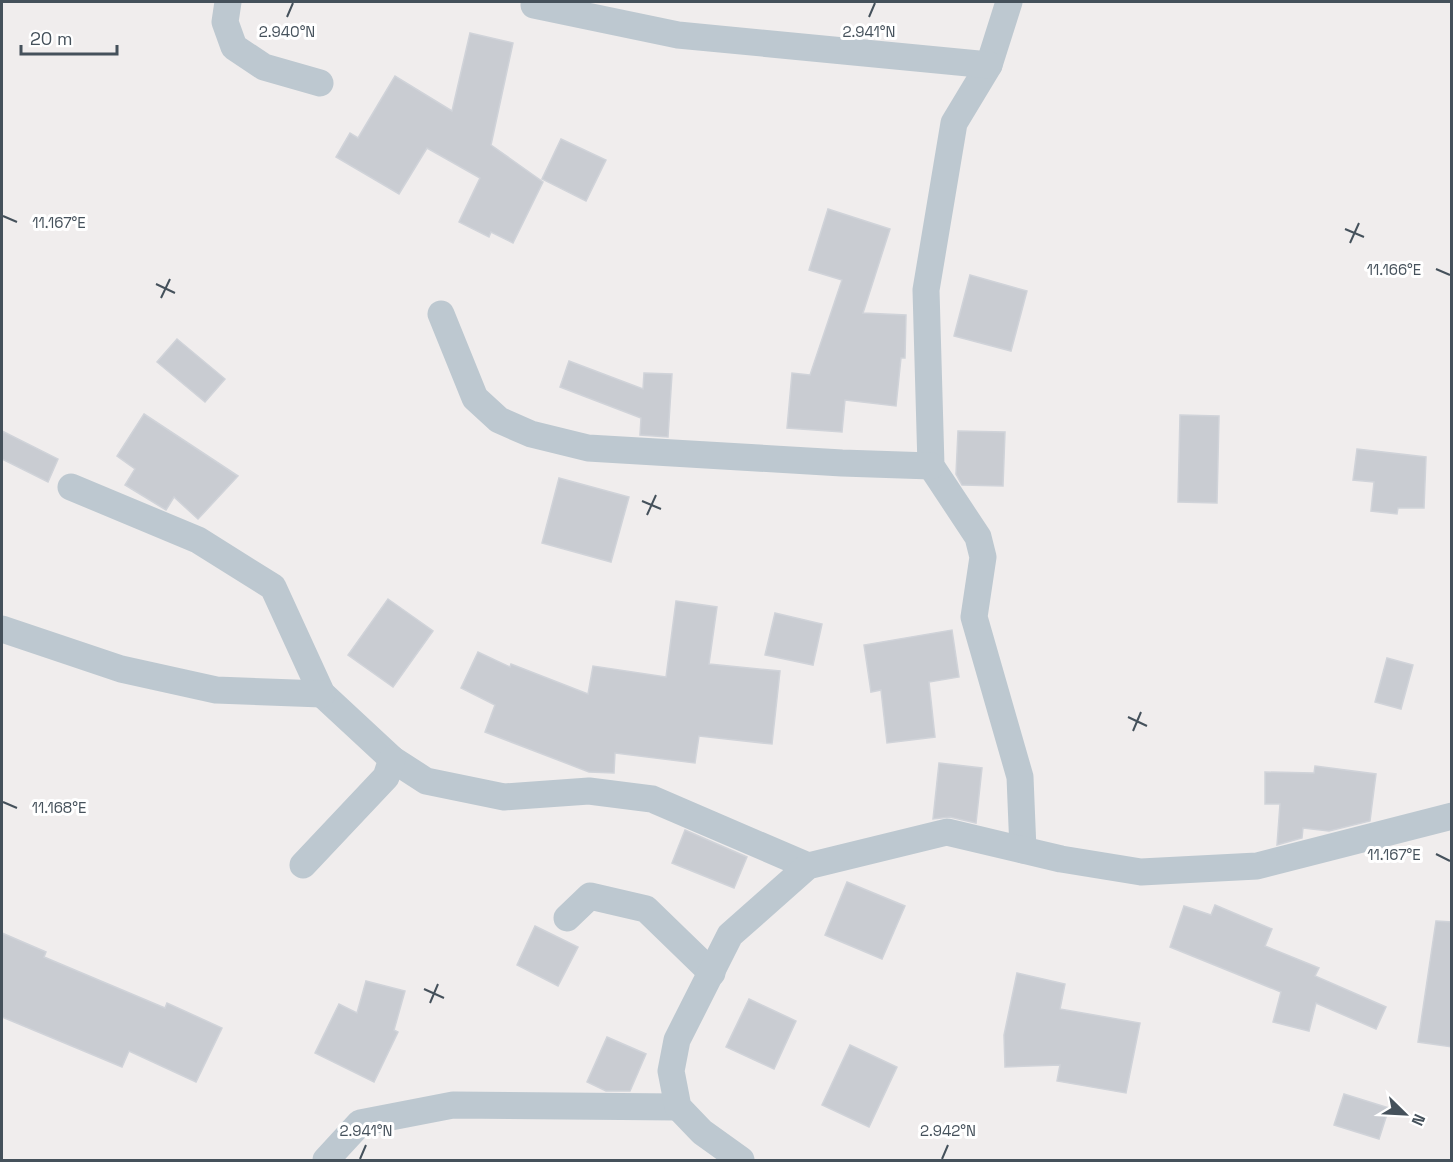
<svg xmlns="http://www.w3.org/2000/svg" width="1453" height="1162" font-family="'Space Grotesk',sans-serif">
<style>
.building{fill:#c9ccd2;stroke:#d0d3d9;stroke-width:1.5}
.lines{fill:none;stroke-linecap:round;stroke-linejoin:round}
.minor{stroke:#bdc8d0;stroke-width:27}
.ticks{fill:none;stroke:#45515b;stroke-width:2}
.ticks-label{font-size:15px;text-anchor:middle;fill:#45515b;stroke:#fff;stroke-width:6;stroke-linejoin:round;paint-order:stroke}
</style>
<rect width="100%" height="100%" fill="#f0eded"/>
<!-- building -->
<g class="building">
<path d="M 470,33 L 513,43 L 491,145 L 543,182 L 513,243 L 491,232 L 489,237 L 459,222 L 480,178 L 427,148 L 399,194 L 336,157 L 350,133 L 358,138 L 395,76 L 452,111 Z"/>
<path d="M 561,139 L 606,160 L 586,201 L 542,179 Z"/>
<path d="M 828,209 L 890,229 L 863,313 L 906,315 L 905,358 L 901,358 L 896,406 L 845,400 L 842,432 L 787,428 L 792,373 L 810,375 L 842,280 L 809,270 Z"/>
<path d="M 970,275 L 1027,291 L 1011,351 L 954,336 Z"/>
<path d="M 177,339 L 225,379 L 205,402 L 157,362 Z"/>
<path d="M 569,361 L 643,389 L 644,373 L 672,374 L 668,437 L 640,435 L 641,418 L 560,387 Z"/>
<path d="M 144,414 L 238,476 L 198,519 L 174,497 L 166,510 L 125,485 L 135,469 L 117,456 Z"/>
<path d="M 1180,415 L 1219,416 L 1217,503 L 1178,502 Z"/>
<path d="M 2,431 L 58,459 L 48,482 L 2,459 Z"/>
<path d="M 958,431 L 1005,432 L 1003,486 L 962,485 L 956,474 Z"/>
<path d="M 1357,449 L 1426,457 L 1424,508 L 1398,508 L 1397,514 L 1371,511 L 1374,482 L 1353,480 Z"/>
<path d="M 559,478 L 629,497 L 611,562 L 542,543 Z"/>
<path d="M 388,599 L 433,631 L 393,687 L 348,655 Z"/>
<path d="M 676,601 L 717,607 L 709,664 L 780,671 L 772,744 L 699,736 L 695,763 L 615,753 L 614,773 L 589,772 L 485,732 L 495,705 L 461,688 L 478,652 L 510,667 L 511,664 L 588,694 L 593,666 L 666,677 Z"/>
<path d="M 775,613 L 822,624 L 813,665 L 765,655 Z"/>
<path d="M 952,630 L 959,677 L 929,682 L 935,737 L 887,743 L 881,690 L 871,692 L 864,645 Z"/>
<path d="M 1387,658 L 1413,665 L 1401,709 L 1375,702 Z"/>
<path d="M 939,763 L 982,768 L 976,823 L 950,817 L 933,819 Z"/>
<path d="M 1315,766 L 1376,774 L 1370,821 L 1329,831 L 1303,828 L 1302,838 L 1277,845 L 1280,804 L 1265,804 L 1265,772 L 1314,773 Z"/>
<path d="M 685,830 L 747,857 L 734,888 L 672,863 Z"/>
<path d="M 847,882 L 905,906 L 882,959 L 825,935 Z"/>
<path d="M 1215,905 L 1272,929 L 1265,946 L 1319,968 L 1315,976 L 1386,1007 L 1376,1029 L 1316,1003 L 1309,1031 L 1273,1022 L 1281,992 L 1170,947 L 1184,906 L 1211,915 Z"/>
<path d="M 1436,921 L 1452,922 L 1452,1047 L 1418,1042 Z"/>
<path d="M 535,926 L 578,947 L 558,986 L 517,965 Z"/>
<path d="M 2,933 L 46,952 L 44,957 L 165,1008 L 167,1003 L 222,1028 L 196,1082 L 129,1051 L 122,1067 L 2,1017 Z"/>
<path d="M 1017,973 L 1065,984 L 1060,1009 L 1140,1023 L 1126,1093 L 1057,1081 L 1060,1065 L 1005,1067 L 1004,1035 Z"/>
<path d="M 366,981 L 405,991 L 394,1030 L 398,1032 L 374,1082 L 315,1053 L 339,1004 L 357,1013 Z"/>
<path d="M 749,999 L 796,1021 L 774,1069 L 726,1047 Z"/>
<path d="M 607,1037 L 646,1054 L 630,1091 L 606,1091 L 587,1082 Z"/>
<path d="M 850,1045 L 897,1067 L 869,1127 L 822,1105 Z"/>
<path d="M 1344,1094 L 1389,1108 L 1379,1139 L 1334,1125 Z"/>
</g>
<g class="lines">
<!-- minor -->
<g class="minor">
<path d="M 228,2 L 225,22 L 234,47 L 264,67 L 320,83"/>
<path d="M 1009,2 L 989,65 L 954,123 L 926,290 L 931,466 L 978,537 L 983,557 L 974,617 L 1020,777 L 1023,850"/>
<path d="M 534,5 L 678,35 L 989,65"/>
<path d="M 441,314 L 475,398 L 499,420 L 531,434 L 588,448 L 842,463 L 931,466"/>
<path d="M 71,487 L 198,540 L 273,587 L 322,694 L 392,759 L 426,781 L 504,797 L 589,791 L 652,799 L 808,866"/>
<path d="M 2,629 L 121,669 L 216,690 L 322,694"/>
<path d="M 303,865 L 386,777 L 392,759"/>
<path d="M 567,918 L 590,896 L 646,909 L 712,973"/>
<path d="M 326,1160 L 360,1123 L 453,1105 L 678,1107"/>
<path d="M 741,1160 L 702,1132 L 678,1107 L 671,1071 L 677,1040 L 730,935 L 808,866 L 947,832 L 1061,859 L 1141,872 L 1257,866 L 1452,816"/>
</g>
</g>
<!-- ticks -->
<path class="ticks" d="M 287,17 L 293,3M 869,17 L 875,3M 3,216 L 17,222M 1345,229 L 1364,237M 1350,243 L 1359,223M 1436,269 L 1450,275M 156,284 L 175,293M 161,298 L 170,279M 642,501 L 661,509M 647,515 L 656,495M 1128,717 L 1147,726M 1133,731 L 1141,712M 3,802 L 17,808M 1436,854 L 1450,861M 424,989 L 444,998M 430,1003 L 438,984M 360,1159 L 366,1145M 942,1159 L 948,1145"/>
<g class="ticks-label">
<text x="287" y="37">2.940°N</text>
<text x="869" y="37">2.941°N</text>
<text x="59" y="228">11.167°E</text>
<text x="1394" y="275">11.166°E</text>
<text x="59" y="813">11.168°E</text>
<text x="1394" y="860">11.167°E</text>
<text x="366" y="1136">2.941°N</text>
<text x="948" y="1136">2.942°N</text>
</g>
<!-- border -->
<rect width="1453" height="1162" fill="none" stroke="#45515b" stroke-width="6"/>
<!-- north arrow -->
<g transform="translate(1405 1114) rotate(114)" stroke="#ffffff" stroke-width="4.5" paint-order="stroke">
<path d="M0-4.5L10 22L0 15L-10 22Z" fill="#45515b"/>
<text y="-9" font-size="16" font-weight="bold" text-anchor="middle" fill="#45515b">N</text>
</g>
<!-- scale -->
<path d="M21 45v9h96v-9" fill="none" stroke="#45515b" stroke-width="3"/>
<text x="30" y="45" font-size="18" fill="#45515b" stroke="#ffffff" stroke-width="4.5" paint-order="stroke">20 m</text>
</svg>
